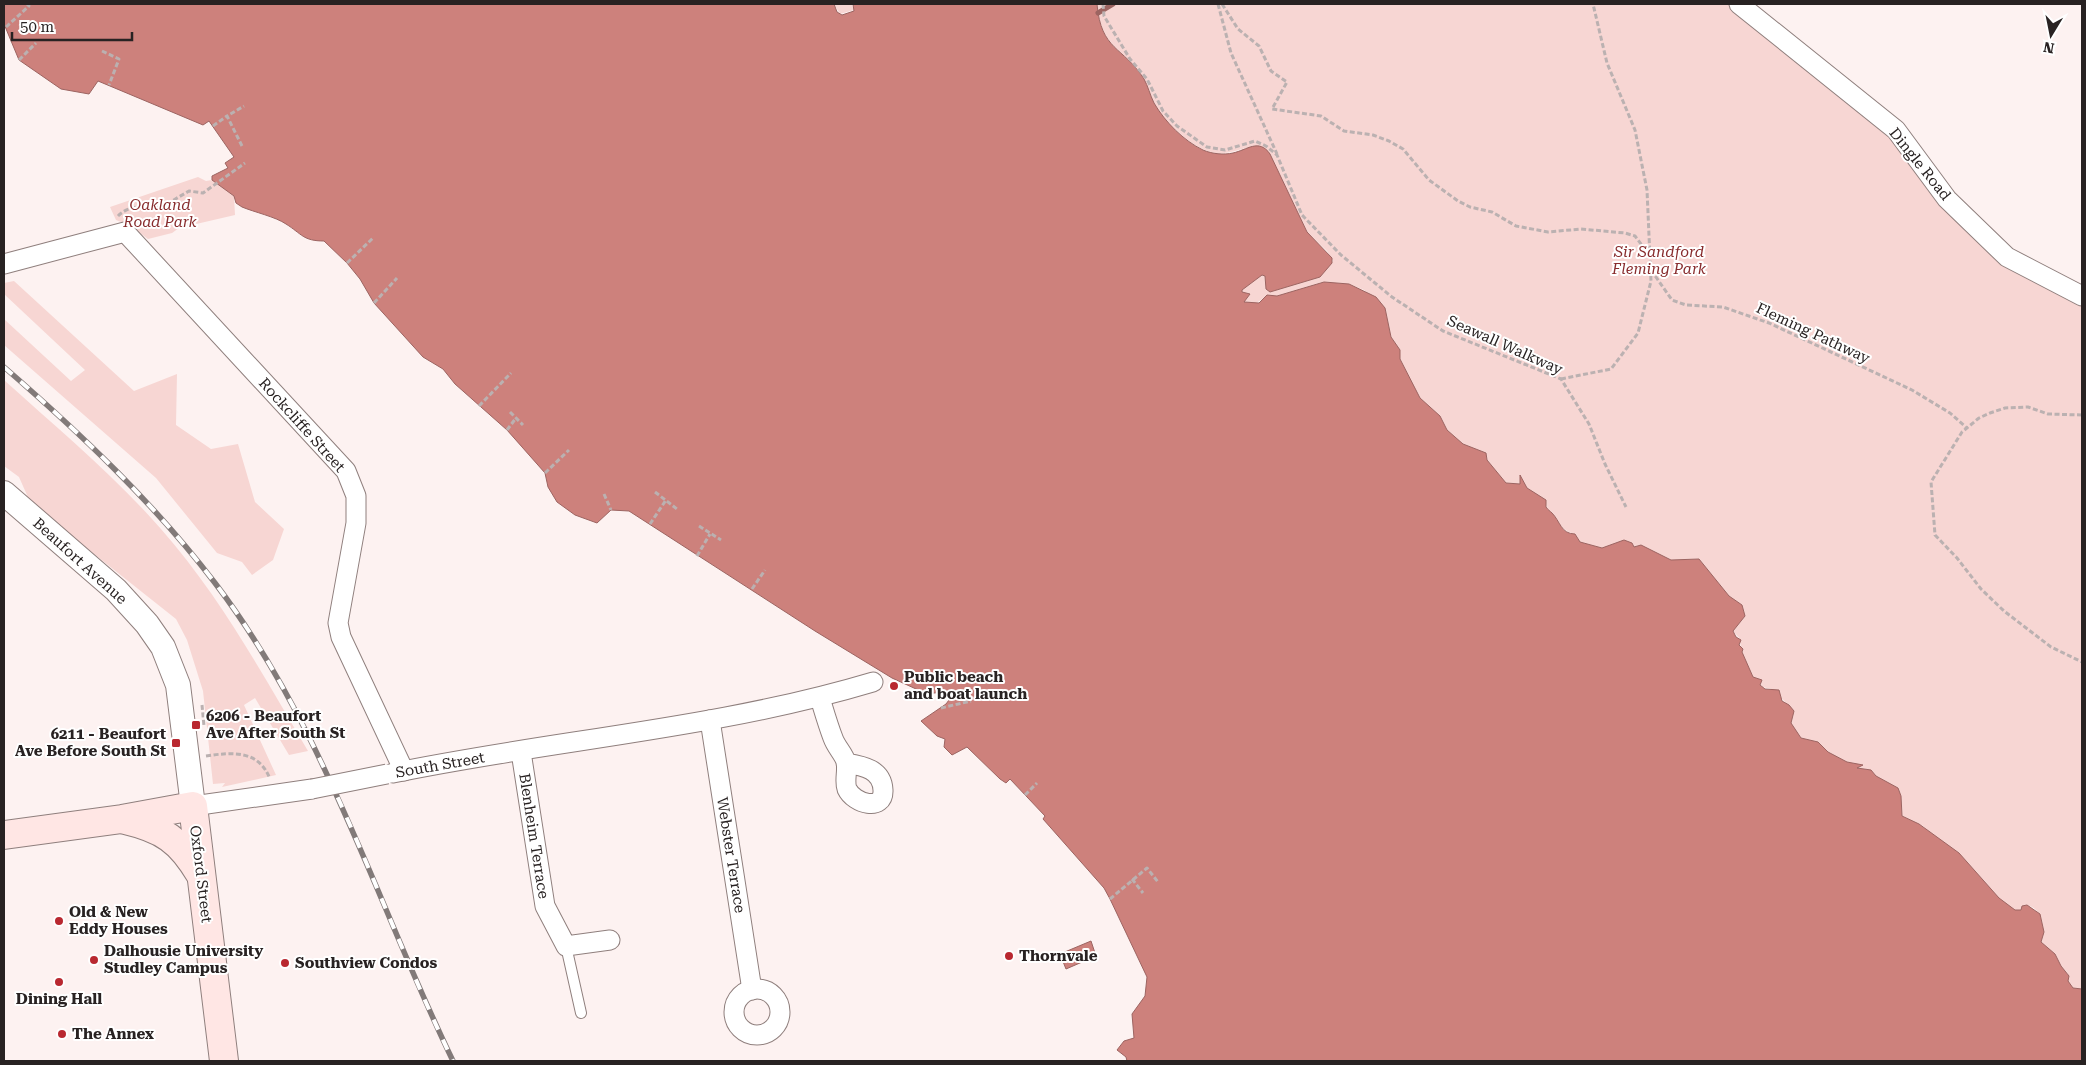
<svg xmlns="http://www.w3.org/2000/svg" width="2086" height="1065" font-family="'Roboto Serif',serif">
<style>
.green{fill:#f7d6d3}
.water{fill:#cd817c;stroke:#9c6461}
.lines{fill:none;stroke-linecap:round;stroke-linejoin:round}
.stream{stroke:#9c6461;stroke-width:5}
.service-casing{stroke:#8f7f7d;stroke-width:12}
.minor-casing{stroke:#8f7f7d;stroke-width:21}
.tertiary-casing{stroke:#8f7f7d;stroke-width:26}
.secondary-casing{stroke:#8f7f7d;stroke-width:30}
.path{stroke:#bbb1b1;stroke-width:3;stroke-dasharray:5 2.5;stroke-linecap:butt}
.service{stroke:#fff;stroke-width:10}
.minor{stroke:#fff;stroke-width:19}
.tertiary{stroke:#fff;stroke-width:24}
.secondary{stroke:#ffe6e4;stroke-width:28}
.rail-casing{stroke:#827a79;stroke-width:5.5}
.rail{stroke:#fff;stroke-width:4;stroke-dasharray:11;stroke-linecap:butt}
.minor-bridge-casing{stroke:#8f7f7d;stroke-width:21;stroke-linecap:butt}
.minor-bridge{stroke:#fff;stroke-width:19}
.poi-dot{fill:#b92830;stroke:#fff;stroke-width:2}
.labels{text-anchor:middle;stroke-width:4;stroke-linejoin:round;paint-order:stroke}
.street-label{font-size:15px;fill:#282222;stroke:#fff}
.park-label{font-size:15px;font-style:italic;fill:#882c2d;stroke:#fff}
.poi-label{font-size:15px;font-weight:bold;fill:#282222;stroke:#fff;text-anchor:start}
</style>
<rect width="100%" height="100%" fill="#fdf2f1"/>
<!-- green -->
<g class="green">
<path d="M 834,4 L 852,4 L 854,10 L 840,14 Z"/>
<path d="M 1097,4 L 1748,4 L 1848,86 L 1957,213 L 2082,300 L 2082,989 L 2073,988 L 2068,981 L 2068,974 L 2061,966 L 2055,954 L 2041,942 C 2046,930 2042,902 2022,906 L 2021,910 L 2013,910 L 1999,898 L 1959,853 L 1930,833 L 1923,826 L 1902,816 L 1901,796 L 1898,788 L 1876,776 L 1871,770 L 1859,769 L 1857,765 L 1847,762 L 1828,752 L 1818,742 L 1801,738 L 1791,723 C 1791,720 1793,717 1793,714 C 1793,709 1777,693 1772,689 L 1762,687 L 1759,679 L 1753,677 C 1747,664 1740,651 1740,639 L 1733,631 L 1745,616 L 1742,605 L 1729,596 L 1699,559 L 1671,560 L 1640,545 L 1634,547 L 1632,543 L 1624,540 L 1602,548 L 1580,542 L 1575,534 C 1565,534 1545,511 1546,502 L 1527,488 L 1520,475 L 1520,484 L 1506,483 L 1487,460 L 1486,453 L 1463,444 L 1447,430 L 1440,416 L 1420,398 L 1400,359 L 1400,350 L 1391,337 L 1385,308 L 1364,290 L 1349,284 L 1322,282 L 1277,296 L 1267,295 C 1260,301 1254,307 1244,302 L 1250,294 L 1242,292 L 1242,290 L 1262,275 L 1265,276 L 1266,289 L 1270,292 L 1320,277 L 1333,261 L 1327,251 L 1307,232 L 1270,154 C 1256,134 1232,161 1207,151 C 1186,143 1165,122 1154,103 C 1150,95 1148,86 1144,79 C 1123,45 1102,52 1097,4 Z"/>
<path d="M 198,177 L 206,181 L 212,180 L 234,196 L 235,215 L 179,228 L 172,233 L 148,239 L 131,226 L 116,220 L 110,207 Z"/>
<path d="M 14,281 L 134,391 L 177,374 L 176,425 L 211,449 L 238,444 L 255,502 L 284,529 L 273,560 L 252,575 L 242,562 L 217,553 L 156,478 L 4,345 L 4,319 L 71,381 L 85,370 L 4,294 L 4,283 Z"/>
<path d="M 4,380 C 57,428 114,475 161,529 C 220,596 263,675 308,751 L 289,755 L 255,698 L 244,705 L 276,775 L 222,787 L 225,783 L 213,784 L 203,691 L 187,640 L 176,619 L 31,504 L 19,477 L 4,466 Z"/>
</g>
<!-- water -->
<g class="water">
<path d="M 4,4 L 834,4 L 837,12 L 842,15 L 854,11 L 853,4 L 1097,4 C 1101,51 1123,46 1144,79 C 1148,86 1150,95 1154,103 C 1165,122 1184,141 1203,150 C 1212,154 1224,155 1233,153 C 1247,150 1259,138 1270,154 L 1307,232 L 1332,258 L 1332,263 L 1320,277 L 1270,292 L 1266,289 L 1265,276 L 1262,275 L 1242,290 L 1242,292 L 1250,294 L 1244,302 L 1259,303 L 1267,295 L 1277,296 L 1324,282 L 1349,284 L 1376,297 L 1385,308 L 1391,337 L 1400,350 L 1400,359 L 1420,398 L 1440,416 L 1447,430 L 1463,444 L 1486,453 L 1487,460 L 1506,483 L 1520,484 L 1520,475 L 1527,488 L 1546,500 L 1546,507 C 1548,510 1550,511 1552,513 C 1560,521 1561,534 1575,534 L 1580,542 L 1602,548 L 1624,540 L 1632,543 L 1634,547 L 1641,545 L 1671,560 L 1699,559 L 1729,596 L 1742,605 L 1745,616 L 1733,631 L 1736,637 L 1741,640 L 1739,645 L 1743,649 L 1742,652 L 1753,677 L 1762,680 L 1760,685 L 1765,689 L 1779,690 L 1782,701 L 1789,705 L 1794,711 L 1791,723 L 1801,738 L 1818,742 L 1828,752 L 1847,762 L 1863,765 L 1857,768 L 1871,770 L 1876,776 L 1898,788 L 1901,796 L 1902,816 L 1919,824 L 1959,853 L 1999,898 L 2015,910 L 2021,910 L 2022,906 L 2027,905 L 2040,914 L 2044,932 L 2041,942 L 2055,954 L 2061,966 L 2069,976 L 2068,981 L 2073,988 L 2082,989 L 2082,1061 L 1127,1061 L 1126,1057 L 1117,1050 L 1124,1041 L 1134,1038 L 1132,1014 L 1145,996 L 1147,977 L 1110,899 L 1104,888 L 1043,819 L 1045,816 L 1010,779 L 1006,783 L 1000,779 L 967,747 L 952,755 L 944,747 L 945,739 L 937,736 L 921,721 L 946,704 L 952,696 L 949,691 L 927,694 L 892,678 L 815,631 L 629,511 L 611,510 L 597,523 L 575,515 L 557,502 L 548,487 L 545,473 L 507,430 L 455,384 L 443,369 L 423,357 L 374,303 L 360,279 L 347,263 L 324,241 C 303,241 302,234 286,224 C 276,217 254,212 242,207 L 236,203 L 234,196 L 212,180 L 212,176 L 228,168 L 225,163 L 234,157 L 209,121 L 203,125 L 98,81 L 89,94 L 61,89 L 19,60 L 4,24 Z"/>
<path d="M 1091,941 L 1096,956 L 1066,969 L 1060,954 Z"/>
</g>
<g class="lines">
<!-- stream -->
<path class="stream" d="M 1098,13 L 1113,4"/>
<!-- service casing -->
<g class="service-casing">
<path id="service" d="M 566,946 L 581,1013"/>
</g>
<!-- minor casing -->
<g class="minor-casing">
<g id="minor">
<path d="M 1739,4 L 1896,130 L 1947,199 L 2007,257 L 2082,296"/>
<path d="M 4,264 L 125,232 L 346,471 L 356,496 L 356,523 L 338,623 L 341,637 L 404,771"/>
<path d="M 820,698 C 824,711 828,725 833,738 C 836,747 844,754 846,762 C 848,771 844,781 847,789 C 854,804 884,812 883,790 C 882,769 863,766 846,763"/>
<path d="M 710,720 L 752,990"/>
<path d="M 521,752 L 545,906 L 566,946 L 610,940"/>
<path d="M 393,773 C 552,740 716,729 873,682"/>
<path d="M 193,806 L 312,789"/>
<circle cx="757" cy="1012" r="23"/>
</g>
</g>
<!-- tertiary casing -->
<g class="tertiary-casing">
<path id="tertiary" d="M 4,493 L 116,590 L 147,624 L 163,647 L 178,685 L 193,806"/>
</g>
<!-- secondary casing -->
<g class="secondary-casing">
<g id="secondary">
<path d="M 125,820 C 163,829 180,840 200,874"/>
<path d="M 4,835 L 122,819 L 193,806 L 224,1061"/>
</g>
</g>
<!-- path -->
<g class="path">
<path d="M 1103,4 L 1104,16 L 1130,59 L 1147,79 L 1163,111 L 1177,126 L 1207,147 L 1225,150 L 1255,141 L 1266,146 L 1277,155 L 1302,215 L 1341,255 L 1392,297 L 1443,331 L 1561,379 L 1589,424 L 1605,464 L 1626,507"/>
<path d="M 1218,4 L 1231,53 L 1277,154"/>
<path d="M 1222,4 L 1238,29 L 1259,46 L 1271,71 L 1287,82 L 1272,109 L 1321,116 L 1344,131 L 1373,135 L 1389,141 L 1403,149 L 1429,180 L 1458,201 L 1470,207 L 1492,212 L 1516,226 L 1548,232 L 1581,229 L 1625,233 L 1635,236 L 1650,256"/>
<path d="M 6,27 L 29,6 L 27,4"/>
<path d="M 102,51 L 119,59 L 109,85"/>
<path d="M 19,60 L 36,43"/>
<path d="M 213,126 L 227,116"/>
<path d="M 242,146 L 227,116 L 244,106"/>
<path d="M 118,216 C 129,205 146,205 160,208 L 189,191 L 203,193 L 245,163"/>
<path d="M 347,263 L 373,238"/>
<path d="M 1651,270 L 1672,300 L 1686,305 L 1723,307 L 1769,323 L 1912,390 L 1950,413 L 1967,428"/>
<path d="M 374,303 L 397,278"/>
<path d="M 1561,379 L 1611,369 L 1638,333 L 1651,281 L 1647,190 L 1635,130 L 1607,63 L 1593,4"/>
<path d="M 479,406 L 511,373"/>
<path d="M 510,412 L 523,425"/>
<path d="M 2082,415 L 2048,414 L 2028,407 L 2005,408 L 1990,413 L 1979,418 L 1962,432 L 1931,482 L 1935,535 L 1957,558 L 1981,589 L 2004,611 L 2051,647 L 2082,662"/>
<path d="M 507,430 L 516,418"/>
<path d="M 545,473 L 569,450"/>
<path d="M 655,492 L 677,509"/>
<path d="M 604,494 L 611,510"/>
<path d="M 650,524 L 666,500"/>
<path d="M 699,526 L 721,540"/>
<path d="M 697,556 L 710,534"/>
<path d="M 752,589 L 765,570"/>
<path d="M 202,705 L 204,726"/>
<path d="M 941,708 L 971,701"/>
<path d="M 206,756 C 233,752 259,750 270,779"/>
<path d="M 1025,795 L 1037,783"/>
<path d="M 1132,879 L 1143,893"/>
<path d="M 1110,899 L 1147,868 L 1158,882"/>
</g>
<!-- service -->
<use href="#service" class="service"/>
<!-- minor -->
<use href="#minor" class="minor"/>
<!-- tertiary -->
<use href="#tertiary" class="tertiary"/>
<!-- secondary -->
<use href="#secondary" class="secondary"/>
<!-- rail casing -->
<g class="rail-casing">
<path id="rail" d="M 4,367 C 80,433 154,503 215,583 C 324,726 376,902 453,1061"/>
</g>
<!-- rail -->
<use href="#rail" class="rail"/>
<!-- minor-bridge casing -->
<g class="minor-bridge-casing">
<path id="minor-bridge" d="M 312,789 L 387,774"/>
</g>
<!-- minor-bridge -->
<use href="#minor-bridge" class="minor-bridge"/>
</g>
<!-- markers -->
<g class="poi-dot">
<circle cx="894" cy="686" r="5"/>
<rect x="191" y="720" width="10" height="10" rx="2.5"/>
<rect x="171" y="738" width="10" height="10" rx="2.5"/>
<circle cx="59" cy="921" r="5"/>
<circle cx="1009" cy="956" r="5"/>
<circle cx="94" cy="960" r="5"/>
<circle cx="285" cy="963" r="5"/>
<circle cx="59" cy="982" r="5"/>
<circle cx="62" cy="1034" r="5"/>
</g>
<g class="labels">
<!-- street labels -->
<g class="street-label">
<text transform="translate(1920 164) rotate(51)" y="5">Dingle Road</text>
<text transform="translate(1813 333) rotate(25)" y="5">Fleming Pathway</text>
<text transform="translate(1505 345) rotate(24)" y="5">Seawall Walkway</text>
<text transform="translate(302 425) rotate(48)" y="5">Rockcliffe Street</text>
<text transform="translate(80 561) rotate(42)" y="5">Beaufort Avenue</text>
<text transform="translate(440 765) rotate(-10)" y="5">South Street</text>
<text transform="translate(534 836) rotate(81)" y="5">Blenheim Terrace</text>
<text transform="translate(731 855) rotate(81)" y="5">Webster Terrace</text>
<text transform="translate(201 874) rotate(83)" y="5">Oxford Street</text>
</g>
<!-- park labels -->
<g class="park-label">
<text x="160" y="210">Oakland<tspan x="160" dy="17">Road Park</tspan></text>
<text x="1659" y="257">Sir Sandford<tspan x="1659" dy="17">Fleming Park</tspan></text>
</g>
<!-- poi labels -->
<g class="poi-label">
<text x="904" y="682">Public beach<tspan x="904" dy="17">and boat launch</tspan></text>
<text x="206" y="721">6206 - Beaufort<tspan x="206" dy="17">Ave After South St</tspan></text>
<text x="166" y="739" text-anchor="end">6211 - Beaufort<tspan x="166" dy="17">Ave Before South St</tspan></text>
<text x="69" y="917">Old &amp; New<tspan x="69" dy="17">Eddy Houses</tspan></text>
<text x="104" y="956">Dalhousie University<tspan x="104" dy="17">Studley Campus</tspan></text>
<text x="1019" y="961">Thornvale</text>
<text x="295" y="968">Southview Condos</text>
<text x="59" y="1004" text-anchor="middle">Dining Hall</text>
<text x="72" y="1039">The Annex</text>
</g>
</g>
<!-- border -->
<rect width="2086" height="1065" fill="none" stroke="#282222" stroke-width="10"/>
<!-- north arrow -->
<g transform="translate(2051 35) rotate(190)" stroke="#ffffff" stroke-width="4" paint-order="stroke">
<path d="M0-4L9 19L0 12L-9 19Z" fill="#282222"/>
<text y="-8" font-size="14" font-weight="bold" text-anchor="middle" fill="#282222">N</text>
</g>
<!-- scale -->
<path d="M12 32v8h120v-8" fill="none" stroke="#282222" stroke-width="2.5"/>
<text x="20" y="32" font-size="15" fill="#282222" stroke="#ffffff" stroke-width="4" paint-order="stroke">50 m</text>
</svg>
